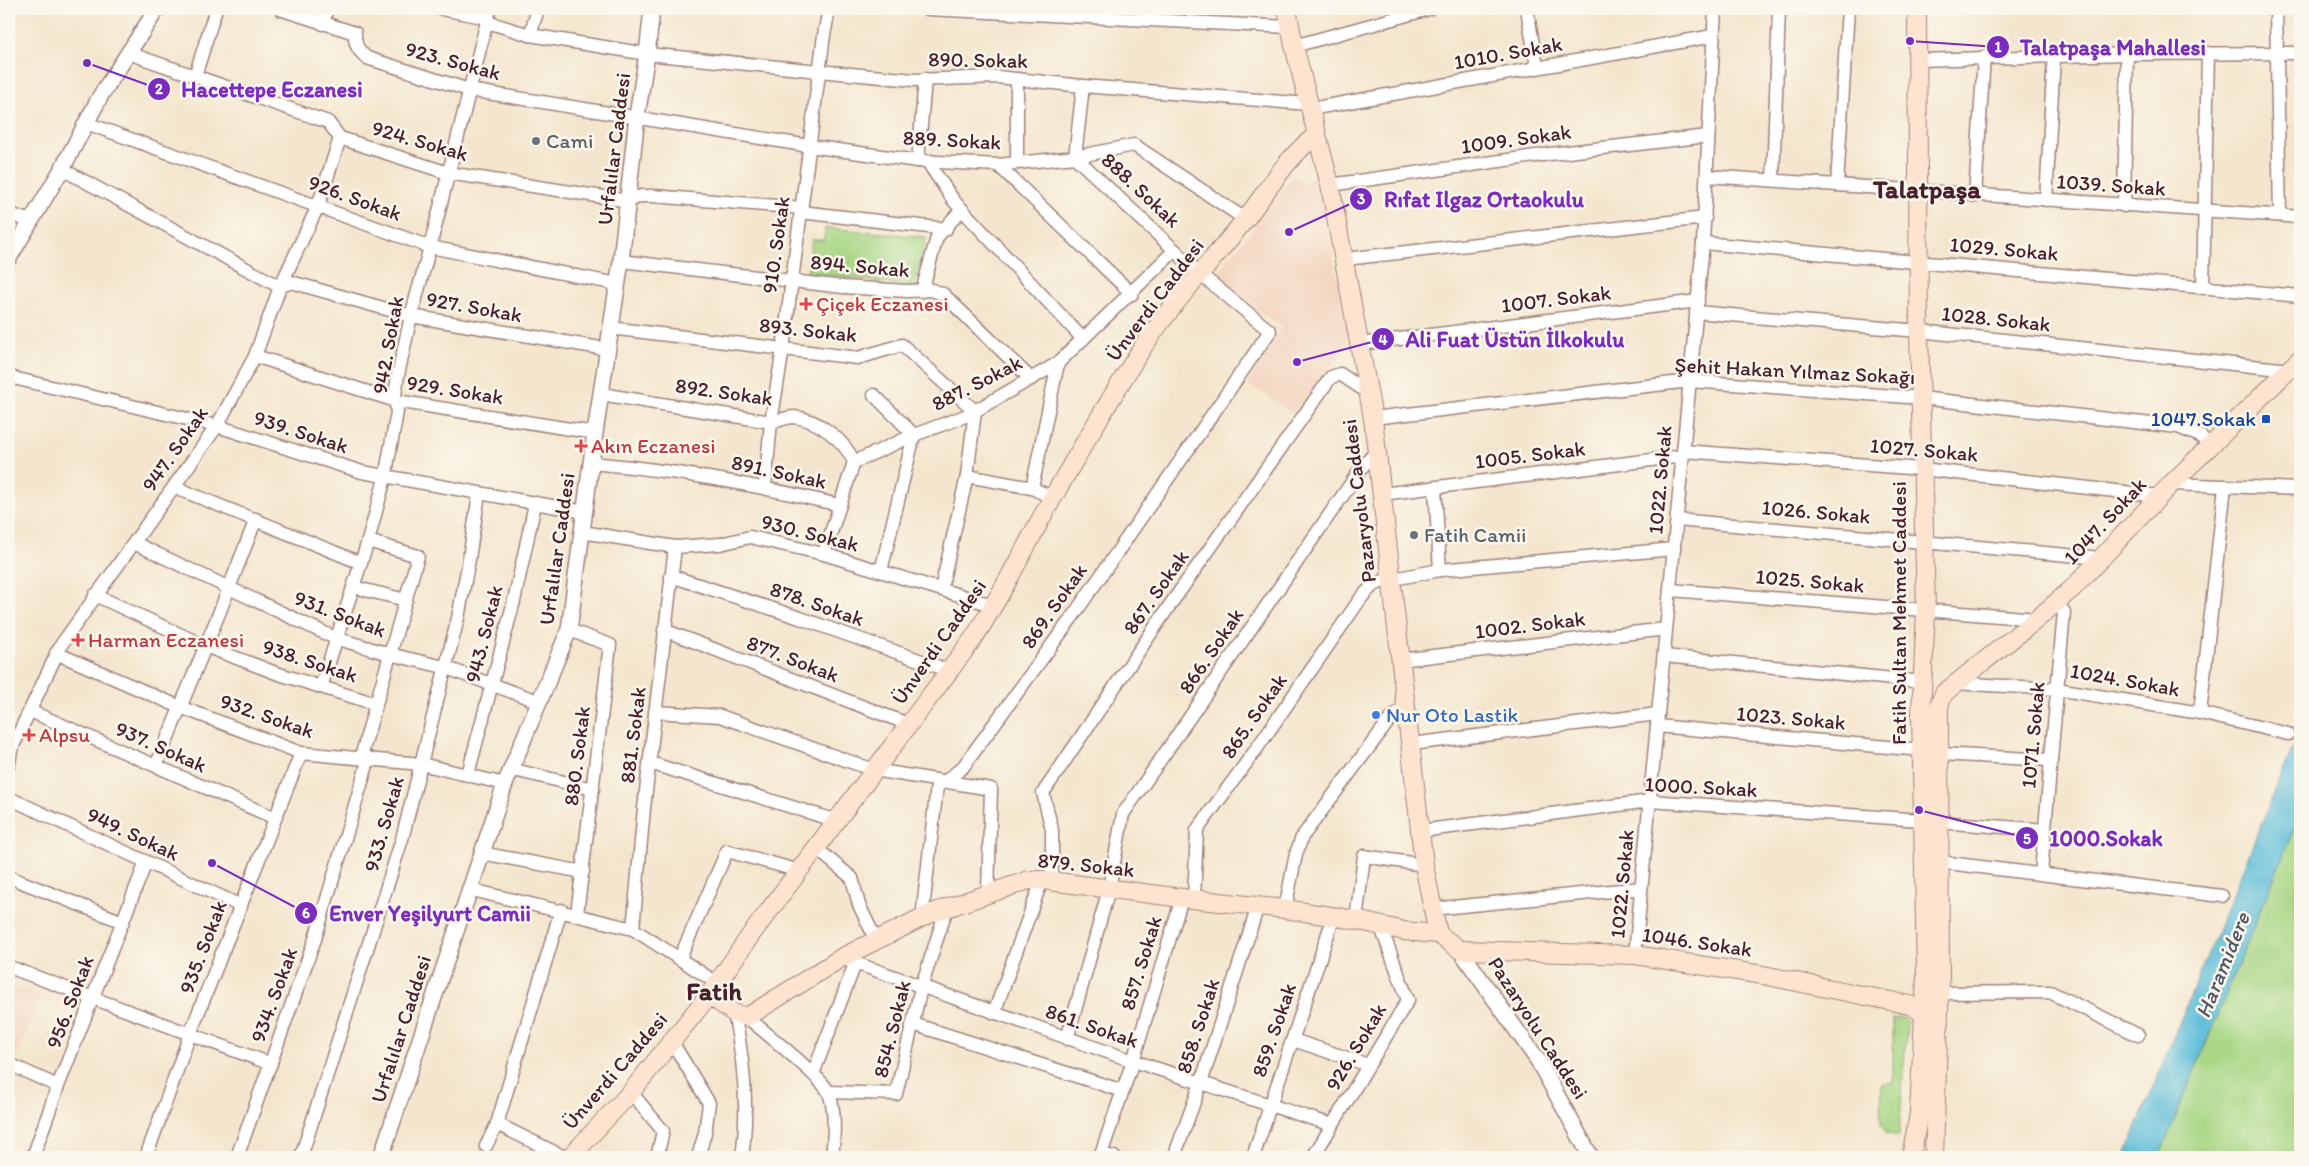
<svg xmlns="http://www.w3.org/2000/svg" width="2309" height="1166" font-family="Itim,sans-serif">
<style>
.built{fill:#f3d4bf}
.green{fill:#a7d684;stroke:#787a58}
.water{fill:#5abcd8;stroke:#526e82}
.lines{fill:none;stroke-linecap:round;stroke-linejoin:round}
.minor-casing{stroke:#9f827c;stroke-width:15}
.tertiary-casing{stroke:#9f827c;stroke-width:18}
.secondary-casing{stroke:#9f827c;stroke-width:20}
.minor{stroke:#fff;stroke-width:12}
.tertiary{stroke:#fff;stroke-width:15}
.secondary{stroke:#fde4d1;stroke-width:18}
.worship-dot{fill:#6b7280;stroke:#fbf7ec;stroke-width:2}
.health-dot{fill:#e0444e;stroke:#fbf7ec;stroke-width:2}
.transit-dot{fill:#1a4fb4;stroke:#fbf7ec;stroke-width:2}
.shop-dot{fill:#3f7fe0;stroke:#fbf7ec;stroke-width:2}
.labels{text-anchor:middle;stroke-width:5;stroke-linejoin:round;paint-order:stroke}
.street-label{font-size:21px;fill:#4a1f2b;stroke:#fbf7ec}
.worship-label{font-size:21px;fill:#5b616d;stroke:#fbf7ec;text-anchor:start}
.health-label{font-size:21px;fill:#be3a42;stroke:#fbf7ec;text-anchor:start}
.transit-label{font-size:21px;fill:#164399;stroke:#fbf7ec;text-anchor:end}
.shop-label{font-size:21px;fill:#366cbe;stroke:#fbf7ec;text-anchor:start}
.water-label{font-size:22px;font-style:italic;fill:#505668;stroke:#fbf7ec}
.district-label{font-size:26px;font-weight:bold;fill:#4a1f2b;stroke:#fbf7ec}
.leader{fill:none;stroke:#7b2cbf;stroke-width:2}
.callout-dot{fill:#7b2cbf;stroke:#fbf7ec;stroke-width:2}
.mark-label{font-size:15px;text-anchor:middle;font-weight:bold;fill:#fff}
.callout-label{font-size:22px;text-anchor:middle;font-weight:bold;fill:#7b2cbf;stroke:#fbf7ec;stroke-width:5;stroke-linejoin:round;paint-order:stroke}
</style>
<rect width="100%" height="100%" fill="#fbf7ec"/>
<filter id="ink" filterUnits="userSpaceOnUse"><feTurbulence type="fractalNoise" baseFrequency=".02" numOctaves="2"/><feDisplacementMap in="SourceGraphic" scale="10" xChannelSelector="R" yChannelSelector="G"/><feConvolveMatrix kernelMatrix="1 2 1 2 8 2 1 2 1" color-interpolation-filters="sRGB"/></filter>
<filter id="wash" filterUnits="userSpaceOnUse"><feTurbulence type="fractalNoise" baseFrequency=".0096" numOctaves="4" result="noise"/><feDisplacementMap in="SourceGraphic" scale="20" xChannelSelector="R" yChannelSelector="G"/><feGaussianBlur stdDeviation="1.12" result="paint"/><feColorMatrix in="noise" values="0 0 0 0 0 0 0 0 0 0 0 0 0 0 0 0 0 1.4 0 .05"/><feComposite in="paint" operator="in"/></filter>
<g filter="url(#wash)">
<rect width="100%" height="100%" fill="#f4e6ce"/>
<!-- built -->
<g class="built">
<path d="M 1294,175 L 1302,184 L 1317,175 L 1349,338 L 1297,416 L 1248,383 L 1282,327 L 1213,280 Z"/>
<path d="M 9,984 L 42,997 L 14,1061 L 9,1059 Z"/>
</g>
<!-- green -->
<g class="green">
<path d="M 825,228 L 927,237 L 914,287 L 807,272 L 812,240 L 824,240 Z"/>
<path d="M 2300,814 L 2300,1157 L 2159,1157 Z"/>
<path d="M 1893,1018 L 1904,1018 L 1907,1022 L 1899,1136 L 1886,1133 L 1881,1124 L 1882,1084 L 1893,1082 Z"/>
</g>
<!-- water -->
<path class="water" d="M 2300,730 L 2300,814 L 2159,1157 L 2124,1157 Z"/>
</g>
<g filter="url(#ink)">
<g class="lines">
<!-- minor casing -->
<g class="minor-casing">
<g id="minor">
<path d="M 280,9 L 355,33 C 354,45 359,51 367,58 L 469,90 L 809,146 L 918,161 L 998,165 L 1075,157 L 1134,145 L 1245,219"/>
<path d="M 442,9 L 483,17 L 487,22 L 530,35 L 647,54 L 819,71 L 914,80 L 997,77 L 1083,86 L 1308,104"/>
<path d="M 928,9 L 1290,27"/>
<path d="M 1527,9 L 1537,67"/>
<path d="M 2276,9 L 2280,215"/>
<path d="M 323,24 L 327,9"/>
<path d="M 530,35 L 538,9"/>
<path d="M 1294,46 L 1429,9"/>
<path d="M 128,53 L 328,122 L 340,138 L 448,173 L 629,201 L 641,196 L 653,196 L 802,208"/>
<path d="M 1918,60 L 2127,54 L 2300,53"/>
<path d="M 195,76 L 216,9"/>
<path d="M 1017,79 L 1017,162"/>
<path d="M 1310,109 L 1713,36"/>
<path d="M 86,123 L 430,247 L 617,284"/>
<path d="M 918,161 L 925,79"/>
<path d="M 931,161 L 931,167 L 954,201 L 1083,339"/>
<path d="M 998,165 L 1132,294"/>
<path d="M 62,169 L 280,287 L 291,282 L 411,316 L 606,349"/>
<path d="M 1707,176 L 2300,217"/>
<path d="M 1773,180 L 1779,9"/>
<path d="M 1330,185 L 1550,154 L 1708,136"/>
<path d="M 1837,185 L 1848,9"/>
<path d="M 1975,196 L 1984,57"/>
<path d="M 2046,200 L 2054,56"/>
<path d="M 2124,206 L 2127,54"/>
<path d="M 801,212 L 946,229"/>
<path d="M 9,214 L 31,221"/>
<path d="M 1703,243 L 2300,296"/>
<path d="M 1345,259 L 1705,218"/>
<path d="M 621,261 L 843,287 L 907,291 L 932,290 L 943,294 L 1031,379"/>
<path d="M 2203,288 L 2208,53"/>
<path d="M 922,291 L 937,237 L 962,209"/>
<path d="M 1696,312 L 1919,331 L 2290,370"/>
<path d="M 610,328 L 858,358 L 902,345 L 975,411 L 967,476 L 941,589"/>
<path d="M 1360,344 L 1698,301"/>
<path d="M 255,356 L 396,401 L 595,433"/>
<path d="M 9,377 L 217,426 L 362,472 L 585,512"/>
<path d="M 601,394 L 771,422 C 778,421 787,417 794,417 C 818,419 845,441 854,462"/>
<path d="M 874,395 L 914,435 L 881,571"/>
<path d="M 1373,418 L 1690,381 L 1921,398 L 2178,427 L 2200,436 L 2210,445"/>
<path d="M 1683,451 L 1922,469 L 2159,496"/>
<path d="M 591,463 C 675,470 758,485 839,505"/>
<path d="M 967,476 L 1032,488 L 1053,498"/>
<path d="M 2171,484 L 2300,489"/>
<path d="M 174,487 L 361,563"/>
<path d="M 765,487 L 771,422 L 783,349 L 824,35 L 829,9"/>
<path d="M 1032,488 L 1058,363"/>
<path d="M 1435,488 L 1440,570"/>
<path d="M 1382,494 L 1683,456"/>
<path d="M 1677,520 L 2101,558"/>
<path d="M 582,532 L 675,547 L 720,544 L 750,537 L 824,554 L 995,606"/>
<path d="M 134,543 L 335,638 L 389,654 L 444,667 L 540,702"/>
<path d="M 824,554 L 854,462 L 914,435 L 968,415 L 1058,363 L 1175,250"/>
<path d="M 671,576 L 800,618 L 950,671"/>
<path d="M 353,587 L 406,600"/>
<path d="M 1670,590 L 2037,619"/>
<path d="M 95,595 L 205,646 L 276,673 L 376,704"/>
<path d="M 569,630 L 610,645 L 577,914"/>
<path d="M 664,630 L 908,724"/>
<path d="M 56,653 L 180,707 L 301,753 L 421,764 L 505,784"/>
<path d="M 1664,656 L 1923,682"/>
<path d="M 1399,660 L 1666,629"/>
<path d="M 1954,683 L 2057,689 L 2200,713 L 2288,734"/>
<path d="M 321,687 L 368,541 L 385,478 L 397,412 L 395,395 L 398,375 L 411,316 L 430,247 L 490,9"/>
<path d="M 30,711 L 275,818"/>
<path d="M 655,712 L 720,716 L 874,770 L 991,789 L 988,893"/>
<path d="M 2200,713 L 2225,486"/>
<path d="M 1657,726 L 1921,750"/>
<path d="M 1411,744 L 1658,714"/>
<path d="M 1939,754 L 2051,760"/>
<path d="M 361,757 L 418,556 L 368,541"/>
<path d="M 650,763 L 837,821"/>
<path d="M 9,764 L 11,750 L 61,645 L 217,426 L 255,356 L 280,287 L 318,206 L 340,138"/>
<path d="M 156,766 L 218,616 L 256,519"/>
<path d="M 510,769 L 593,789"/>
<path d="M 468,774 L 514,601 L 535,504"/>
<path d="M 9,798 L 241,906"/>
<path d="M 1939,822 L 2045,830"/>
<path d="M 1420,831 L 1650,801 L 1921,820"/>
<path d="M 817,849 L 852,878 L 859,905 L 876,940"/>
<path d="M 481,853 L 583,872"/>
<path d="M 1939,862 L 2222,896"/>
<path d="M 2041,873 L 2064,612 L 2056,603"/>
<path d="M 9,877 L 123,922"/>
<path d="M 1052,881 L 1052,830 L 1043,793 L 1170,605 L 1331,377 L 1340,374 L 1367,392"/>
<path d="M 468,889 L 633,929 L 717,983"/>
<path d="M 1194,899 L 1197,830 L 1255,751 L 1361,598 L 1372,586 L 1383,581 L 1440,570 L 1674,549"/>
<path d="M 1285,909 L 1296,854 L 1302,837 L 1391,718 L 1406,706"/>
<path d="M 1432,909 L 1641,888"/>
<path d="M 561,910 L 497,1124 L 564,1157"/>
<path d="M 922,918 L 937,786 L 946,781 L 963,767 L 1073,616 L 1270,331 L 1200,274 L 1075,157 L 1083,86"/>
<path d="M 1356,920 L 1364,856 L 1424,865"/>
<path d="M 633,929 L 644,808 L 675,547"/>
<path d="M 1635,955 L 1703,243 L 1715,9"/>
<path d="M 680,958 L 727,851 L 800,871"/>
<path d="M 841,958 L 1133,1061 L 1332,1125"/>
<path d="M 9,967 L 271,1064"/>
<path d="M 1940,993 L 2050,992 L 2138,1035"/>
<path d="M 734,1013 C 744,1060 749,1109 742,1157"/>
<path d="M 994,1013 L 1042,880"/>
<path d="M 747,1017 C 763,1031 823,1078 829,1093 C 836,1112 834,1137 832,1157"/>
<path d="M 913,1024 L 1123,1091"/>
<path d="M 1067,1039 L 1109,889 L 1123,814 L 1363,466 L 1378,450"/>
<path d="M 1293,1040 L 1368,1065"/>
<path d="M 672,1042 L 709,1103 L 705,1133 L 698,1157"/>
<path d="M 9,1064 L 58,1086"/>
<path d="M 813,1074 L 855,964"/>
<path d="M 631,1092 L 663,1131 L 657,1157"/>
<path d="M 829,1092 L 896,1094 L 921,988 L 947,908"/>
<path d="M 486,1146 L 497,1124"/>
<path d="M 33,1157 L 58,1086 L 146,862"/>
<path d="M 146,1157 L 190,1034 L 301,753"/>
<path d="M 237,1157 L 315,939 L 369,758"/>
<path d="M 301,1157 L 402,839 L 458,618 L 468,565 L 479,494"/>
<path d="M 1114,1157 L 1101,1154 L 1133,1061 L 1182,898"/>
<path d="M 1174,1157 L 1201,1083 L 1258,906"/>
<path d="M 1253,1157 L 1334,916"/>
<path d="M 1313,1157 L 1408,1000 L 1380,925"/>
</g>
</g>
<!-- tertiary casing -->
<g class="tertiary-casing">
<g id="tertiary">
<path d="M 9,258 L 62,169 L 101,95 L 157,9"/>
<path d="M 1460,950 L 1537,1059 L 1591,1157"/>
<path d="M 381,1157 L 505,784 L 569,630 L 595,433 L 621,261 L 637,116 L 647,54 L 652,9"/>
</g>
</g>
<!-- secondary casing -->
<g class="secondary-casing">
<g id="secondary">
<path d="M 1287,9 L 1294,46 L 1330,185 L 1373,418 L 1424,865 L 1438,934"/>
<path d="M 709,995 L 734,1013 L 747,1017 L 841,958 L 929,914 L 1029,880 L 1042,880 L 1182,898 L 1285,909 L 1356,920 L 1404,931 L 1438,934 L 1460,950 L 1635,955 L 1763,975 L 1910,1005 L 1932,1018 L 1939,1026"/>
<path d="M 570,1157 L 631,1092 L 709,995 L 750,936 L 973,639 C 1003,593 1026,545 1053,497 C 1080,450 1108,403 1136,358 C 1167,308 1208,266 1244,221 C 1267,192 1286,157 1317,135"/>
<path d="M 1911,1157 L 1919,1113 L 1926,977 L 1921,712 L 1926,611 L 1919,331 L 1917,9"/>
<path d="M 1934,1157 L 1940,983 L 1939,706 L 1944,693 L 2037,619 L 2073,588 L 2171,484 L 2300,359"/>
</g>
</g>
<!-- minor -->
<use href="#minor" class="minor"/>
<!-- tertiary -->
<use href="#tertiary" class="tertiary"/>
<!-- secondary -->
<use href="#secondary" class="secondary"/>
</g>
</g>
<!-- markers -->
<g class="worship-dot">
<circle cx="536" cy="141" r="5"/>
<circle cx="1414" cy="535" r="5"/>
</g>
<g class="health-dot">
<path d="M803.5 296.5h5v5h5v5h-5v5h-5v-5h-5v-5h5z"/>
<path d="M578.5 438.5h5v5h5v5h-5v5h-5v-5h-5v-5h5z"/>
<path d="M75.5 632.5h5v5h5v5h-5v5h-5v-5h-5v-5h5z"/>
<path d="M26.5 727.5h5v5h5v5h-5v5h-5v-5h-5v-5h5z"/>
</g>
<rect class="transit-dot" x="2261" y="414" width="10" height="10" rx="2.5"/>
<circle class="shop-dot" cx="1376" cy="715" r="5"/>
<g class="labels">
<!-- street labels -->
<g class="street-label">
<text transform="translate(1508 53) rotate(-10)" y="7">1010. Sokak</text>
<text transform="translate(978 60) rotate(1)" y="7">890. Sokak</text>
<text transform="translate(453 61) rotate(15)" y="7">923. Sokak</text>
<text transform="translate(1516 139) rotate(-8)" y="7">1009. Sokak</text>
<text transform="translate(952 140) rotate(3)" y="7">889. Sokak</text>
<text transform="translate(420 141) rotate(16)" y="7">924. Sokak</text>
<text transform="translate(614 149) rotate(-83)" y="7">Urfalılar Caddesi</text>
<text transform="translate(2111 185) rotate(4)" y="7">1039. Sokak</text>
<text transform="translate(1141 190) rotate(43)" y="7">888. Sokak</text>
<text transform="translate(355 198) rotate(20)" y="7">926. Sokak</text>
<text transform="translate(776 245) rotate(-82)" y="7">910. Sokak</text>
<text transform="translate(2004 249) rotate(5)" y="7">1029. Sokak</text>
<text transform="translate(860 266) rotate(5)" y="7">894. Sokak</text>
<text transform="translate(1556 299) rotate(-7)" y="7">1007. Sokak</text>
<text transform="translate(1155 300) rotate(-53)" y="7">Ünverdi Caddesi</text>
<text transform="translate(474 307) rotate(10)" y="7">927. Sokak</text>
<text transform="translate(1996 319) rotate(6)" y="7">1028. Sokak</text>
<text transform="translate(808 330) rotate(6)" y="7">893. Sokak</text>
<text transform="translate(388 345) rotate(-80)" y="7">942. Sokak</text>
<text transform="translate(1795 371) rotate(3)" y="7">Şehit Hakan Yılmaz Sokağı</text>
<text transform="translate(977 383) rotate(-27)" y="7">887. Sokak</text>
<text transform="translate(455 390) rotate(9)" y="7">929. Sokak</text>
<text transform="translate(724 392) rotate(8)" y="7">892. Sokak</text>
<text transform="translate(301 432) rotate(18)" y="7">939. Sokak</text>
<text transform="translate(175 449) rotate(-55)" y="7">947. Sokak</text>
<text transform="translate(1924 450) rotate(5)" y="7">1027. Sokak</text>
<text transform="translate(1530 455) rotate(-7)" y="7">1005. Sokak</text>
<text transform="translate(779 472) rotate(12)" y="7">891. Sokak</text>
<text transform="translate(1660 480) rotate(-85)" y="7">1022. Sokak</text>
<text transform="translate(1359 501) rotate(-97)" y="7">Pazaryolu Caddesi</text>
<text transform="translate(1816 512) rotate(5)" y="7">1026. Sokak</text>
<text transform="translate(2105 521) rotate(-47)" y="7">1047. Sokak</text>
<text transform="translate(810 533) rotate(14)" y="7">930. Sokak</text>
<text transform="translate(557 549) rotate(-82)" y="7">Urfalılar Caddesi</text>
<text transform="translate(1810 581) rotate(5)" y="7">1025. Sokak</text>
<text transform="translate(1156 592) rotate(-55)" y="7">867. Sokak</text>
<text transform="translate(817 604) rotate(19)" y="7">878. Sokak</text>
<text transform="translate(1054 606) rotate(-55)" y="7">869. Sokak</text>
<text transform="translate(1899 613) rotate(-90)" y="7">Fatih Sultan Mehmet Caddesi</text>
<text transform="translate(340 614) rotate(21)" y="7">931. Sokak</text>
<text transform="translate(1530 625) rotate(-7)" y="7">1002. Sokak</text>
<text transform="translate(484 634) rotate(-76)" y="7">943. Sokak</text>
<text transform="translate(939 642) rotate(-55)" y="7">Ünverdi Caddesi</text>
<text transform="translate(1211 651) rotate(-56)" y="7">866. Sokak</text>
<text transform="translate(793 659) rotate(21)" y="7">877. Sokak</text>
<text transform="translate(310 661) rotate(18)" y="7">938. Sokak</text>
<text transform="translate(2125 680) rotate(10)" y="7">1024. Sokak</text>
<text transform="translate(267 716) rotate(19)" y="7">932. Sokak</text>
<text transform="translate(1254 716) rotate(-55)" y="7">865. Sokak</text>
<text transform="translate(1791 718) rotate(5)" y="7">1023. Sokak</text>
<text transform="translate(633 735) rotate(-83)" y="7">881. Sokak</text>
<text transform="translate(2033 735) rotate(-85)" y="7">1071. Sokak</text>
<text transform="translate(161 747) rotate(24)" y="7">937. Sokak</text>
<text transform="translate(577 756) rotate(-83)" y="7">880. Sokak</text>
<text transform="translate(1701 787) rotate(3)" y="7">1000. Sokak</text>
<text transform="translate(384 824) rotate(-74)" y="7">933. Sokak</text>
<text transform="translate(133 834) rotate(25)" y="7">949. Sokak</text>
<text transform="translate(1086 865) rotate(6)" y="7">879. Sokak</text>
<text transform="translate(1622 884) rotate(-85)" y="7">1022. Sokak</text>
<text transform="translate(1697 942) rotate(8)" y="7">1046. Sokak</text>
<text transform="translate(203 947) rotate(-69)" y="7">935. Sokak</text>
<text transform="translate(1141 963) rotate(-73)" y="7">857. Sokak</text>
<text transform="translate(274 995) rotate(-70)" y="7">934. Sokak</text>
<text transform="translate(70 1002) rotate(-69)" y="7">956. Sokak</text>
<text transform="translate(1092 1026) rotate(19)" y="7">861. Sokak</text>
<text transform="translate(1198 1026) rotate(-72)" y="7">858. Sokak</text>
<text transform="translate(1538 1028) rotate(57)" y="7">Pazaryolu Caddesi</text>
<text transform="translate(401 1029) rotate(-72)" y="7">Urfalılar Caddesi</text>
<text transform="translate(892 1029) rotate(-76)" y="7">854. Sokak</text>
<text transform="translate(1274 1030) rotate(-71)" y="7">859. Sokak</text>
<text transform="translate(1356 1047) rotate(-59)" y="7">926. Sokak</text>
<text transform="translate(615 1071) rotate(-49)" y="7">Ünverdi Caddesi</text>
</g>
<!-- worship labels -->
<g class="worship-label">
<text x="546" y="148">Cami</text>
<text x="1424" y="542">Fatih Camii</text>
</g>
<!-- health labels -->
<g class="health-label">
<text x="816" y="311">Çiçek Eczanesi</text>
<text x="591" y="453">Akın Eczanesi</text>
<text x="88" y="647">Harman Eczanesi</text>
<text x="39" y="742">Alpsu</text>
</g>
<!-- transit labels -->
<g class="transit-label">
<text x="2256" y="426">1047.Sokak</text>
</g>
<!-- shop labels -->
<g class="shop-label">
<text x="1386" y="722">Nur Oto Lastik</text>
</g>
<!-- water labels -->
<g class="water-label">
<text transform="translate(2222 965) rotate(-68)" y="8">Haramidere</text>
</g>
<!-- district labels -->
<g class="district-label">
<text x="1927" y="198">Talatpaşa</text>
<text x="714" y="1000">Fatih</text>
</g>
</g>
<!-- callouts -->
<path class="leader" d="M1910 41L1998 47M87 63L159 89M1289 232L1361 199M1297 362L1383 339M1919 810L2027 838M212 863L306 913"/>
<g class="callout-dot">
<circle cx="1910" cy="41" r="5"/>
<circle cx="87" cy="63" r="5"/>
<circle cx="1289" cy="232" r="5"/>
<circle cx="1297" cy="362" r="5"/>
<circle cx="1919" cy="810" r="5"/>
<circle cx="212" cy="863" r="5"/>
<circle cx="1998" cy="47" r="12"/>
<circle cx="159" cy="89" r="12"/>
<circle cx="1361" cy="199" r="12"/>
<circle cx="1383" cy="339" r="12"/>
<circle cx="2027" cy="838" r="12"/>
<circle cx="306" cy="913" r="12"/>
</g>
<g class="mark-label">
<text x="1998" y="52">1</text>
<text x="159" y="94">2</text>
<text x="1361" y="204">3</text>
<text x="1383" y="345">4</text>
<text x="2027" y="844">5</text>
<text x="306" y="918">6</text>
</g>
<g class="callout-label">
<text x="2113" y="55">Talatpaşa Mahallesi</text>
<text x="272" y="97">Hacettepe Eczanesi</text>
<text x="1484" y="207">Rıfat Ilgaz Ortaokulu</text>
<text x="1515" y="347">Ali Fuat Üstün İlkokulu</text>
<text x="2106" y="846">1000.Sokak</text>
<text x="430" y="921">Enver Yeşilyurt Camii</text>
</g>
<!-- margin -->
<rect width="2309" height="1166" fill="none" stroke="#fbf7ec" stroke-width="30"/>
</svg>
